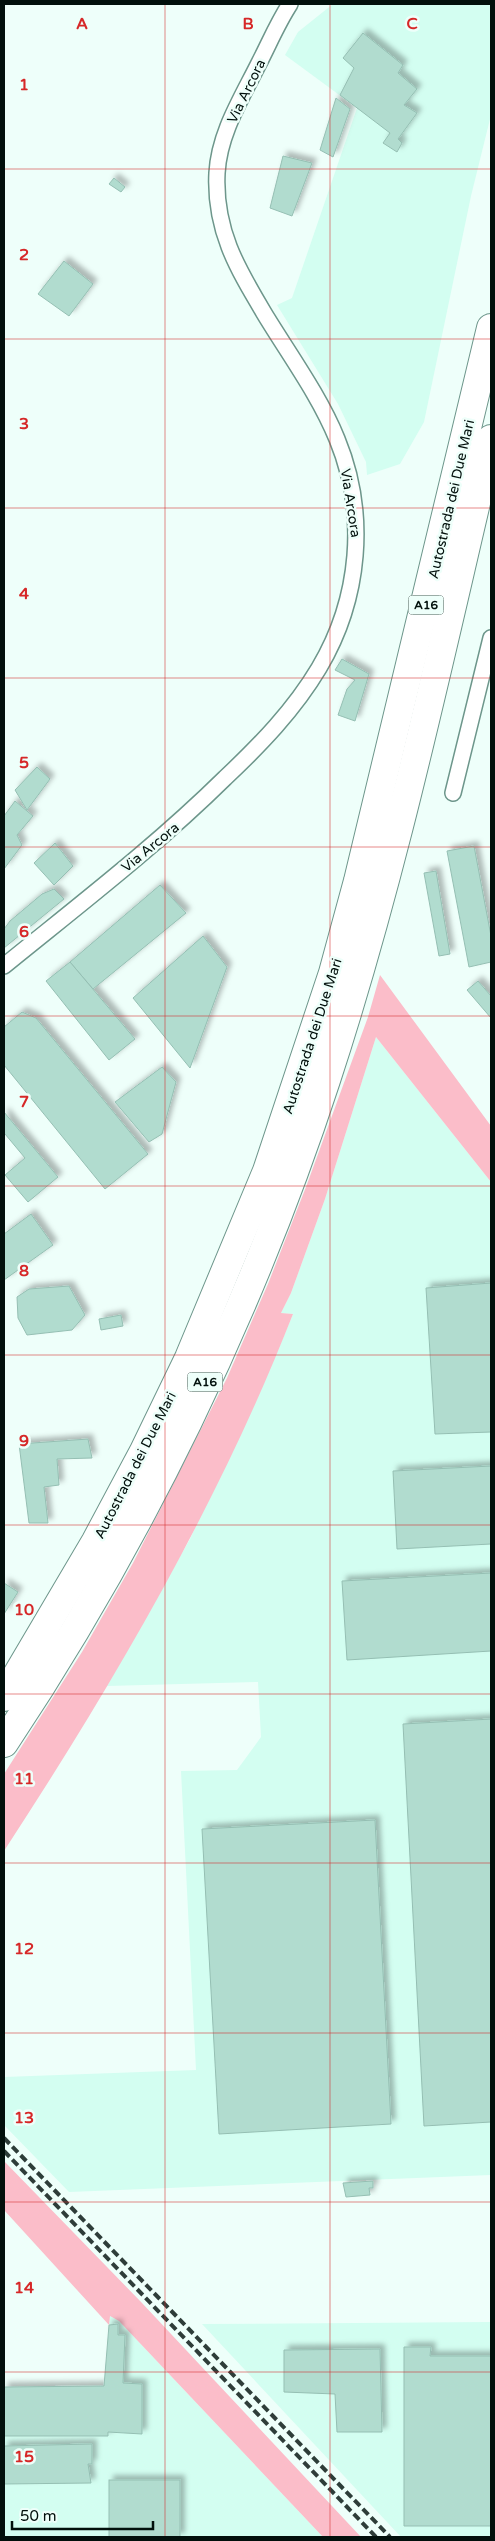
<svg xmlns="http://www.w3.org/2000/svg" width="495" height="2541" font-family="'Varela Round',sans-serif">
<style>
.built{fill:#d3fef1}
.green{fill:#fbbdc9}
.building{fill:#b1dccf;stroke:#95bfb3;filter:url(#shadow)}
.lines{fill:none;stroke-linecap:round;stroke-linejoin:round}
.minor-casing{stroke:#6d968b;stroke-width:18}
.motorway-casing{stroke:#6d968b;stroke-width:30}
.minor{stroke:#fff;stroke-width:15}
.motorway{stroke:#fff;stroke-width:28}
.rail{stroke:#2e3d39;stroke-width:4;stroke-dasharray:8 4;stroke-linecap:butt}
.grid{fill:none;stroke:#d62828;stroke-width:1;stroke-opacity:0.55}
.labels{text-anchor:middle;stroke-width:5;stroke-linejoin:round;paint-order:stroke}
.shield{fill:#eefffa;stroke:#495853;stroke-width:1}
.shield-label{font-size:12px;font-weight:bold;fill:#02100c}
.street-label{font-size:14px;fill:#02100c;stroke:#eefffa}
.grid-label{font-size:16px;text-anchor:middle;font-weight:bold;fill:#d62828;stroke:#eefffa;stroke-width:5;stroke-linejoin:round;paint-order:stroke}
</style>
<defs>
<filter id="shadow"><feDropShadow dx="4.5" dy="-4.5" stdDeviation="2.5" flood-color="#0004"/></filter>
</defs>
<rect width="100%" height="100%" fill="#eefffa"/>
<!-- built -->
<g class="built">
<path d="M 333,4 L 491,4 L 491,115 L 471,196 L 424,422 L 400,464 L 367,475 L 366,462 L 338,404 L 277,305 L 292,298 L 357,108 L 285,55 L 298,32 Z"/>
<path d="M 376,1037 L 491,1182 L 491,2175 L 69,2192 L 4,2125 L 4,2077 L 196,2070 L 181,1771 L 237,1770 L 261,1737 L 258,1682 L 107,1686 L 190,1539 L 279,1348 L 293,1314 L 281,1313 L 291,1293 L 325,1199 Z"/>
<path d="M 110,2316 L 119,2321 L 323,2537 L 4,2537 L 4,2387 L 104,2386 Z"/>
<path d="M 491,2322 L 491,2537 L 401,2537 L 202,2324 Z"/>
</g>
<!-- green -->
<g class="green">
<path d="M 380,975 L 491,1126 L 491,1182 L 376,1037 L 325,1199 L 291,1293 L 281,1313 L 293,1314 C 219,1503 115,1681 4,1851 L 4,1774 L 82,1652 L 133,1563 L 227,1378 L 268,1284 L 306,1187 L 368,1017 Z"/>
<path d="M 4,2161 L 142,2303 L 361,2537 L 323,2537 L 119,2321 L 110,2316 L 109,2325 L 4,2210 Z"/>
</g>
<!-- building -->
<g class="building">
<path d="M 363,33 L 403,65 L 398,73 L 417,89 L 404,105 L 417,113 L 398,139 L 402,143 L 397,152 L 383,143 L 390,133 L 340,95 L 354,68 L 343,58 Z"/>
<path d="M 336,98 L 350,109 L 333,157 L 320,150 Z"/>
<path d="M 283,156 L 312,163 L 292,216 L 270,208 Z"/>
<path d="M 114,178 L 125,187 L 121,192 L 109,184 Z"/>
<path d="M 64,261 L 93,284 L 69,316 L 38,294 Z"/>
<path d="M 342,659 L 369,674 L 355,721 L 338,715 L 347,689 L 355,680 L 335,670 Z"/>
<path d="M 37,767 L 50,779 L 27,810 L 15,790 Z"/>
<path d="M 15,801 L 33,816 L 17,835 L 22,845 L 4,869 L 4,816 Z"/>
<path d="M 55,843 L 73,866 L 54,885 L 34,863 Z"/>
<path d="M 474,846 L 491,936 L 491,962 L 469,967 L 447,851 Z"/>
<path d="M 436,871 L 450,954 L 439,956 L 424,873 Z"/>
<path d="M 160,885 L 186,913 L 93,989 L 70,962 Z"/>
<path d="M 54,889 L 64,899 L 4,948 L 4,929 L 10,921 L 42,894 Z"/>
<path d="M 203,936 L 227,967 L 190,1068 L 133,998 Z"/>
<path d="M 70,962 L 135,1039 L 109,1060 L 46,981 Z"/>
<path d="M 478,981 L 491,996 L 491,1018 L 467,990 Z"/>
<path d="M 22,1012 L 36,1018 L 148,1154 L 105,1189 L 4,1065 L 4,1027 Z"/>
<path d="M 162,1067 L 176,1082 L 162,1134 L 149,1142 L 115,1102 Z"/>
<path d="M 4,1112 L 58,1177 L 28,1202 L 5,1175 L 25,1158 L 5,1134 L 4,1135 Z"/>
<path d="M 31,1214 L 53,1245 L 4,1280 L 4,1234 Z"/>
<path d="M 491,1283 L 491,1432 L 435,1434 L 426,1288 Z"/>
<path d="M 69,1286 L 85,1315 L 72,1330 L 27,1335 L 18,1318 L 17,1297 L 29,1289 Z"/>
<path d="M 121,1315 L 123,1326 L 101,1330 L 99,1319 Z"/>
<path d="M 88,1439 L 92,1458 L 57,1459 L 59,1485 L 44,1487 L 48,1523 L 29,1523 L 19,1444 Z"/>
<path d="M 491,1466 L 491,1544 L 397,1549 L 393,1471 Z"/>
<path d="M 491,1573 L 491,1651 L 347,1660 L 342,1581 Z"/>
<path d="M 4,1583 L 18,1592 L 4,1614 Z"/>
<path d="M 491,1719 L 491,2122 L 424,2126 L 403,1724 Z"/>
<path d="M 375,1820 L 391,2124 L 219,2134 L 202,1829 Z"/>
<path d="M 373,2181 L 373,2188 L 369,2188 L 370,2195 L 346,2197 L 343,2183 Z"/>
<path d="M 118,2324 L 118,2335 L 125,2335 L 123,2383 L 142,2384 L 142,2434 L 108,2432 L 108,2436 L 4,2436 L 4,2387 L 104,2386 L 109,2325 Z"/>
<path d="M 404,2347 L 431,2347 L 430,2356 L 491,2356 L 491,2526 L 404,2526 Z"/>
<path d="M 380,2349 L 382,2432 L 337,2432 L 335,2394 L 284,2392 L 284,2350 Z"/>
<path d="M 92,2444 L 92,2464 L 88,2464 L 91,2483 L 4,2484 L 4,2446 Z"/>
<rect x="109" y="2480" width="71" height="57"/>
</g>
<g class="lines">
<!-- minor casing -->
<g class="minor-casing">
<g id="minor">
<path d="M 453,793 L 491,638"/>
<path d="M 4,966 C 79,905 156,846 225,778 C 260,745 294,710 319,668 C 360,599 368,514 337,439 C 320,397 291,357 267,318 C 239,271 214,232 217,173 C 219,134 241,99 258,65 C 269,44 277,24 290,4"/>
</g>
</g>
<!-- motorway casing -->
<g class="motorway-casing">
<g id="motorway">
<path d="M 4,1697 L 96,1541 L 144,1451 L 189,1358 L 267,1171 L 333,973 L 358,881 L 491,328"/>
<path d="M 4,1743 C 140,1539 250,1313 326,1080 C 395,870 440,653 491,439"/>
</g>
</g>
<!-- minor -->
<use href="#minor" class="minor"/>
<!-- motorway -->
<use href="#motorway" class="motorway"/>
<!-- rail -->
<g class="rail">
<path d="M 4,2138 L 390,2537"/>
<path d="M 4,2151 L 376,2537"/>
</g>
</g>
<!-- grid -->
<path class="grid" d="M 165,4 L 165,2537M 330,4 L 330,2537M 4,169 L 491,169M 4,339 L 491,339M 4,508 L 491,508M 4,678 L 491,678M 4,847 L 491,847M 4,1016 L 491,1016M 4,1186 L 491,1186M 4,1355 L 491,1355M 4,1525 L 491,1525M 4,1694 L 491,1694M 4,1863 L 491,1863M 4,2033 L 491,2033M 4,2202 L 491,2202M 4,2372 L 491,2372"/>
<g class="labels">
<!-- shield labels -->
<g class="shield">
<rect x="408.5" y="595.5" width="35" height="19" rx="4"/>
<rect x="187.5" y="1372.5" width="35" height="19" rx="4"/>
</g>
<g class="shield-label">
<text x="426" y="609">A16</text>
<text x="205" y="1386">A16</text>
</g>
<!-- street labels -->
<g class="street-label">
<text transform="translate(246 91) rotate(-64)" y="5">Via Arcora</text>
<text transform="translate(451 499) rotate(-77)" y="5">Autostrada dei Due Mari</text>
<text transform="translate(351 503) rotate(81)" y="5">Via Arcora</text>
<text transform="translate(150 847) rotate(-39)" y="5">Via Arcora</text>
<text transform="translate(312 1036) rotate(-72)" y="5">Autostrada dei Due Mari</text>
<text transform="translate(135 1465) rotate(-63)" y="5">Autostrada dei Due Mari</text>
</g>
</g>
<g class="grid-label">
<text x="82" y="29">A</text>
<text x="248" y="29">B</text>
<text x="412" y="29">C</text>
<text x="24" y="90">1</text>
<text x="24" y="260">2</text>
<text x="24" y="429">3</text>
<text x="24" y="599">4</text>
<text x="24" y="768">5</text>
<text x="24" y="937">6</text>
<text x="24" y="1107">7</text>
<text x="24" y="1276">8</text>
<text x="24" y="1446">9</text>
<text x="24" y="1615">10</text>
<text x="24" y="1784">11</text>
<text x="24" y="1954">12</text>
<text x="24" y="2123">13</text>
<text x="24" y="2293">14</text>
<text x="24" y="2462">15</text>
</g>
<!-- border -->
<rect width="495" height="2541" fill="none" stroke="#02100c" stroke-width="10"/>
<!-- scale -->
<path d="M12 2521v8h141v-8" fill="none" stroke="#02100c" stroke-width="2.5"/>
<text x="20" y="2521" font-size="15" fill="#02100c" stroke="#eefffa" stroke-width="4" paint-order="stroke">50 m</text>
</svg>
